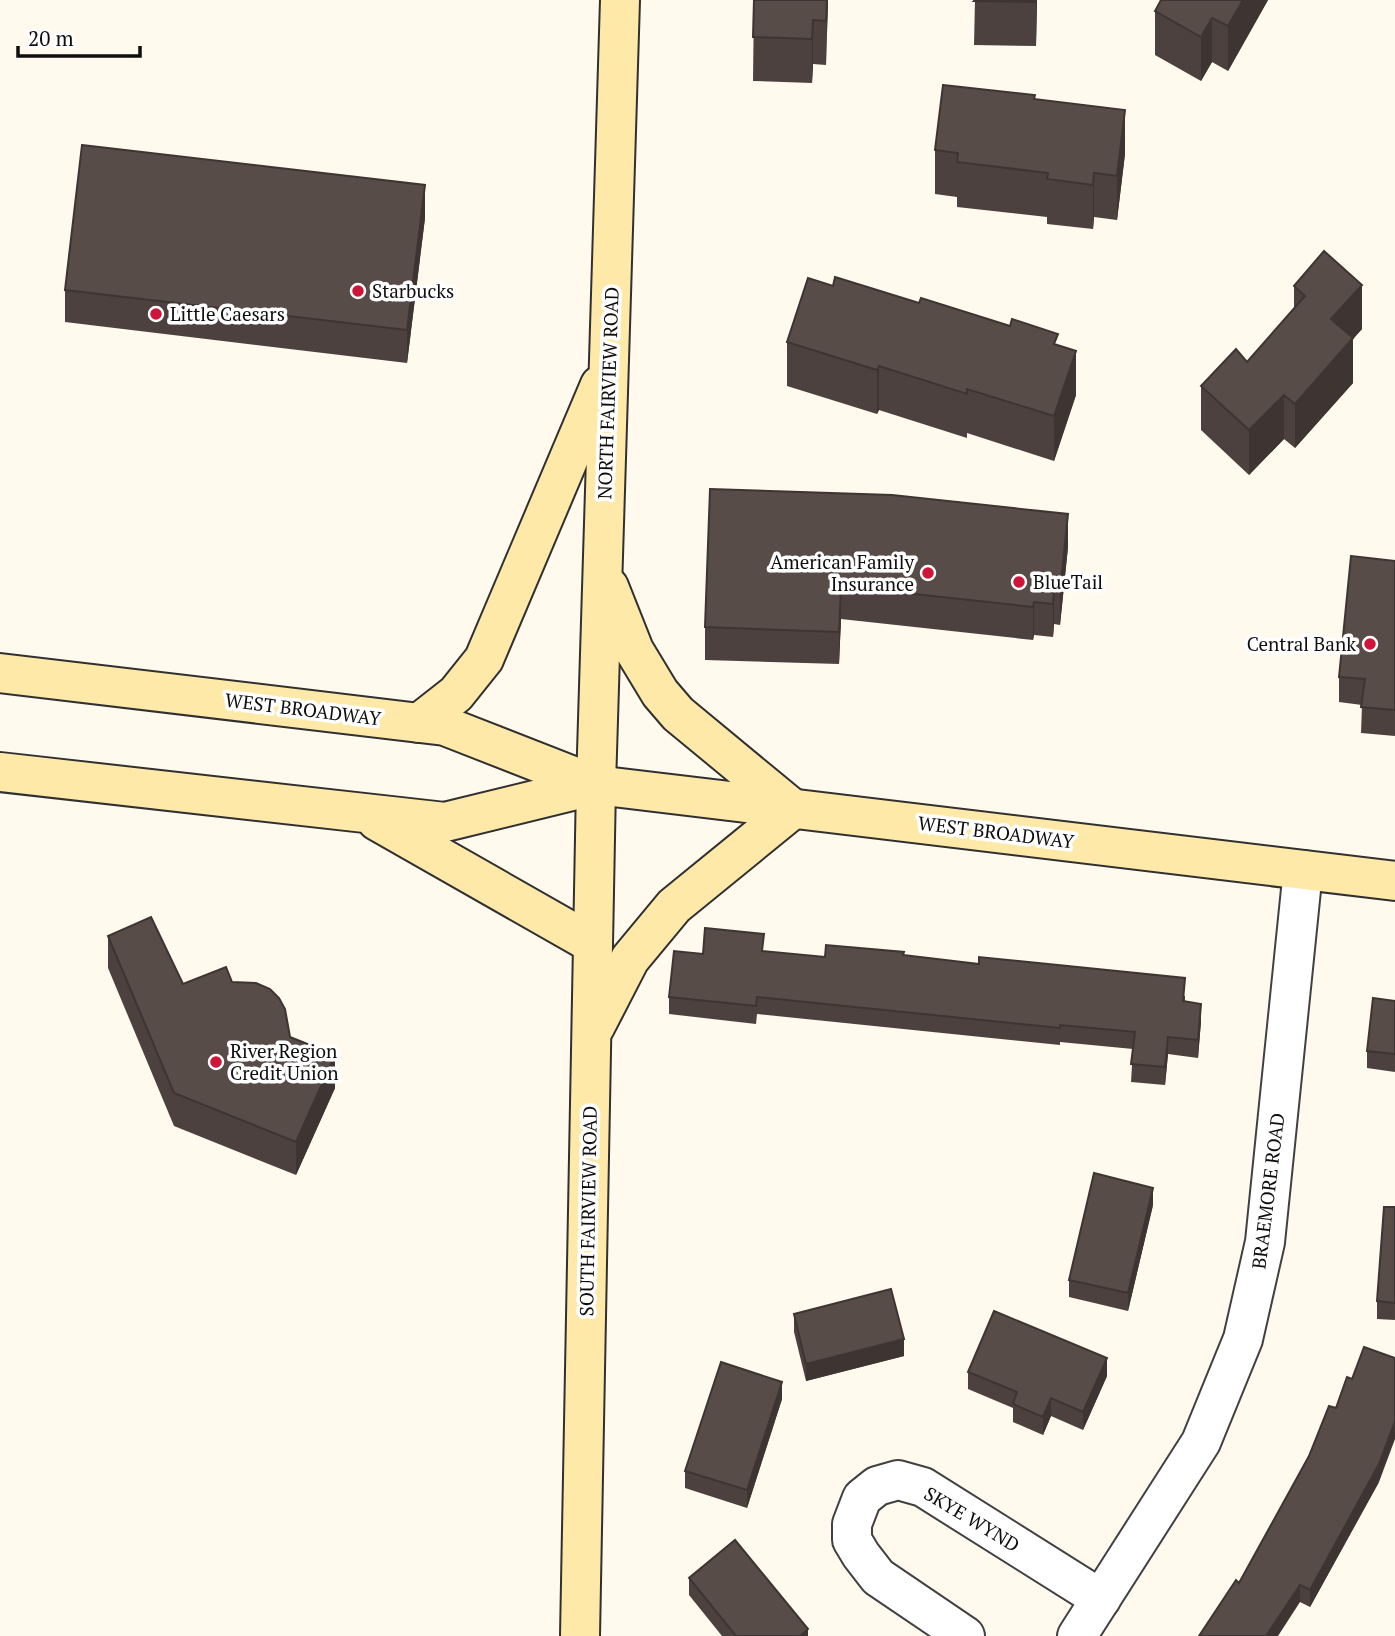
<svg xmlns="http://www.w3.org/2000/svg" width="1395" height="1636" font-family="'PT Serif',serif">
<style>
.lines{fill:none;stroke-linecap:round;stroke-linejoin:round}
.street-casing{stroke:#414141;stroke-width:42}
.secondary-casing{stroke:#303030;stroke-width:42}
.street{stroke:#fff;stroke-width:38}
.secondary{stroke:#ffe9a9;stroke-width:38}
.wall{fill:#4c413f}
.shaded-wall{fill:#3e3533}
.building{fill:#584c49;stroke:#3e3533;stroke-width:2}
.poi-dot{fill:#cd1639;stroke:#fff;stroke-width:2.5}
.labels{text-anchor:middle;stroke-width:7;stroke-linejoin:round;paint-order:stroke}
.poi-label{font-size:19px;fill:#0e0e0e;stroke:#fff;text-anchor:start}
.street-label{font-size:19px;fill:#0e0e0e;stroke:#fff}
</style>
<rect width="100%" height="100%" fill="#fff9ee"/>
<g class="lines">
<!-- street casing -->
<g class="street-casing">
<g id="street">
<path d="M 965,1636 L 878,1577 L 861,1555 L 852,1540 L 852,1524 L 862,1498 L 877,1486 L 898,1480 L 923,1487 L 1101,1599"/>
<path d="M 1077,1636 L 1201,1442 L 1243,1339 L 1265,1242 L 1303,870"/>
</g>
</g>
<!-- secondary casing -->
<g class="secondary-casing">
<g id="secondary">
<path d="M 0,673 L 445,726 L 596,785 L 1395,881"/>
<path d="M 419,723 L 456,694 L 484,659 L 600,385"/>
<path d="M 0,772 L 445,822 L 596,785"/>
<path d="M 377,821 L 593,944"/>
<path d="M 595,1027 L 630,959 L 674,906 L 793,809 L 678,714 L 660,693 L 634,650 L 609,587"/>
<path d="M 580,1636 L 596,785 L 620,0"/>
</g>
</g>
<!-- street -->
<use href="#street" class="street"/>
<!-- secondary -->
<use href="#secondary" class="secondary"/>
</g>
<!-- wall -->
<g class="wall">
<path d="M 754,0 L 828,0 L 826,65 L 813,64 L 812,83 L 753,81 Z"/>
<path d="M 975,0 L 1037,0 L 1036,46 L 974,45 Z"/>
<path d="M 1268,0 L 1228,71 L 1212,62 L 1201,81 L 1155,55 L 1155,11 Z"/>
<path d="M 1035,99 L 1125,154 L 1117,220 L 1094,217 L 1093,229 L 1047,224 L 1047,217 L 957,207 L 957,197 L 935,194 L 935,150 Z"/>
<path d="M 425,218 L 407,363 L 65,322 L 65,290 Z"/>
<path d="M 833,286 L 1058,345 L 1076,395 L 1054,461 L 967,433 L 967,438 L 879,410 L 877,414 L 787,386 L 787,342 Z"/>
<path d="M 1294,286 L 1362,329 L 1353,339 L 1353,383 L 1295,448 L 1284,439 L 1249,475 L 1201,430 L 1201,386 L 1247,362 L 1294,310 Z"/>
<path d="M 710,489 L 1068,547 L 1060,625 L 1054,624 L 1053,637 L 1034,635 L 1033,640 L 841,619 L 839,664 L 705,660 L 705,627 Z"/>
<path d="M 1395,561 L 1395,736 L 1361,733 L 1362,705 L 1339,702 L 1339,677 Z"/>
<path d="M 108,936 L 183,984 L 232,982 L 290,1037 L 335,1088 L 296,1175 L 174,1126 L 108,968 Z"/>
<path d="M 764,951 L 825,957 L 904,955 L 1185,996 L 1185,1002 L 1201,1021 L 1198,1058 L 1168,1054 L 1165,1085 L 1131,1082 L 1133,1049 L 1060,1042 L 1060,1045 L 757,1014 L 756,1024 L 669,1014 L 669,997 L 703,954 Z"/>
<path d="M 1395,1001 L 1395,1072 L 1367,1068 L 1367,1051 Z"/>
<path d="M 1153,1205 L 1128,1311 L 1069,1297 L 1069,1280 Z"/>
<path d="M 1395,1207 L 1395,1320 L 1377,1319 L 1377,1301 Z"/>
<path d="M 794,1314 L 904,1356 L 806,1381 L 794,1332 Z"/>
<path d="M 968,1372 L 1107,1376 L 1083,1430 L 1051,1416 L 1043,1435 L 1013,1422 L 1013,1408 L 968,1389 Z"/>
<path d="M 782,1399 L 747,1508 L 685,1488 L 685,1471 Z"/>
<path d="M 1379,1482 L 1310,1607 L 1300,1602 L 1239,1583 Z"/>
<path d="M 689,1578 L 808,1636 L 722,1636 L 689,1595 Z"/>
</g>
<!-- shaded-wall -->
<g class="shaded-wall">
<path d="M 827,0 L 828,0 L 826,65 Z"/>
<path d="M 1036,0 L 1037,0 L 1036,46 Z"/>
<path d="M 1243,0 L 1268,0 L 1228,71 L 1228,26 Z"/>
<path d="M 1212,18 L 1212,62 L 1201,81 L 1201,37 Z"/>
<path d="M 813,20 L 813,64 L 812,83 L 812,39 Z"/>
<path d="M 1125,110 L 1125,154 L 1117,220 L 1117,176 Z"/>
<path d="M 1094,173 L 1094,217 L 1093,229 L 1093,185 Z"/>
<path d="M 425,185 L 425,218 L 407,363 L 407,330 Z"/>
<path d="M 1362,285 L 1362,329 L 1353,339 L 1353,383 L 1295,448 L 1295,404 L 1331,319 Z"/>
<path d="M 1076,351 L 1076,395 L 1054,461 L 1054,416 Z"/>
<path d="M 879,366 L 879,410 L 877,414 L 877,370 Z"/>
<path d="M 1284,395 L 1284,439 L 1249,475 L 1249,430 Z"/>
<path d="M 1068,514 L 1068,547 L 1060,625 L 1060,592 Z"/>
<path d="M 841,586 L 841,619 L 839,664 L 839,632 Z"/>
<path d="M 1054,592 L 1054,624 L 1053,637 L 1053,604 Z"/>
<path d="M 1034,602 L 1034,635 L 1033,640 L 1033,607 Z"/>
<path d="M 1201,1004 L 1201,1021 L 1198,1058 L 1198,1040 Z"/>
<path d="M 1168,1037 L 1168,1054 L 1165,1085 L 1165,1067 Z"/>
<path d="M 335,1055 L 335,1088 L 296,1175 L 296,1142 Z"/>
<path d="M 1153,1188 L 1153,1205 L 1128,1311 L 1128,1293 Z"/>
<path d="M 904,1339 L 904,1356 L 806,1381 L 806,1364 Z"/>
<path d="M 1107,1358 L 1107,1376 L 1083,1430 L 1083,1412 Z"/>
<path d="M 782,1382 L 782,1399 L 747,1508 L 747,1490 Z"/>
<path d="M 1051,1398 L 1051,1416 L 1043,1435 L 1043,1417 Z"/>
<path d="M 1395,1421 L 1395,1439 L 1379,1482 L 1310,1607 L 1310,1590 Z"/>
<path d="M 1300,1585 L 1300,1602 L 1278,1636 L 1266,1636 Z"/>
<path d="M 808,1629 L 808,1636 L 800,1636 Z"/>
</g>
<!-- building -->
<g class="building">
<path d="M 754,0 L 827,0 L 826,21 L 813,20 L 812,39 L 753,37 Z"/>
<path d="M 975,0 L 1036,0 L 1036,2 L 974,1 Z"/>
<path d="M 1161,0 L 1243,0 L 1228,26 L 1212,18 L 1201,37 L 1155,11 Z"/>
<path d="M 943,85 L 1035,95 L 1034,99 L 1125,110 L 1117,176 L 1094,173 L 1093,185 L 1047,179 L 1048,173 L 957,162 L 958,153 L 935,150 Z"/>
<path d="M 82,145 L 425,185 L 407,330 L 65,290 Z"/>
<path d="M 1324,251 L 1362,285 L 1331,319 L 1353,338 L 1295,404 L 1284,395 L 1249,430 L 1201,386 L 1236,349 L 1247,362 L 1305,296 L 1294,286 Z"/>
<path d="M 835,277 L 919,303 L 921,298 L 1010,326 L 1012,319 L 1058,334 L 1054,344 L 1076,351 L 1054,416 L 967,389 L 967,394 L 879,366 L 877,370 L 787,342 L 808,278 L 833,286 Z"/>
<path d="M 710,489 L 892,495 L 1068,514 L 1060,592 L 1054,592 L 1053,604 L 1034,602 L 1033,607 L 841,586 L 839,632 L 705,627 Z"/>
<path d="M 1351,556 L 1395,561 L 1395,710 L 1361,707 L 1365,679 L 1339,677 Z"/>
<path d="M 151,917 L 183,984 L 226,967 L 232,982 L 256,983 L 270,989 L 279,998 L 285,1009 L 290,1037 L 335,1055 L 296,1142 L 174,1093 L 108,936 Z"/>
<path d="M 705,928 L 764,934 L 762,951 L 825,957 L 826,945 L 904,952 L 903,955 L 979,964 L 979,957 L 1185,978 L 1183,1001 L 1201,1004 L 1198,1040 L 1168,1037 L 1165,1067 L 1131,1064 L 1135,1032 L 1060,1025 L 1060,1028 L 757,997 L 756,1006 L 669,997 L 674,951 L 703,954 Z"/>
<path d="M 1373,998 L 1395,1001 L 1395,1054 L 1367,1051 Z"/>
<path d="M 1094,1173 L 1153,1188 L 1128,1293 L 1069,1280 Z"/>
<path d="M 1384,1207 L 1395,1207 L 1395,1303 L 1377,1301 Z"/>
<path d="M 891,1289 L 904,1339 L 806,1364 L 794,1314 Z"/>
<path d="M 994,1311 L 1107,1358 L 1083,1412 L 1051,1398 L 1043,1417 L 1013,1404 L 1017,1392 L 968,1372 Z"/>
<path d="M 1364,1347 L 1395,1358 L 1395,1421 L 1379,1464 L 1310,1590 L 1300,1585 L 1266,1636 L 1199,1636 L 1236,1580 L 1239,1583 L 1309,1456 L 1329,1406 L 1336,1408 L 1347,1377 L 1352,1379 Z"/>
<path d="M 721,1362 L 782,1382 L 747,1490 L 685,1471 Z"/>
<path d="M 735,1540 L 808,1629 L 800,1636 L 736,1636 L 689,1578 Z"/>
</g>
<!-- markers -->
<g class="poi-dot">
<circle cx="358" cy="291" r="7"/>
<circle cx="156" cy="314" r="7"/>
<circle cx="928" cy="573" r="7"/>
<circle cx="1019" cy="582" r="7"/>
<circle cx="1370" cy="644" r="7"/>
<circle cx="216" cy="1062" r="7"/>
</g>
<g class="labels">
<!-- poi labels -->
<g class="poi-label">
<text x="372" y="298">Starbucks</text>
<text x="170" y="321">Little Caesars</text>
<text x="914" y="569" text-anchor="end">American Family<tspan x="914" dy="22">Insurance</tspan></text>
<text x="1033" y="589">BlueTail</text>
<text x="1356" y="651" text-anchor="end">Central Bank</text>
<text x="230" y="1058">River Region<tspan x="230" dy="22">Credit Union</tspan></text>
</g>
<!-- street labels -->
<g class="street-label">
<text transform="translate(608 393) rotate(-88)" y="7">NORTH FAIRVIEW ROAD</text>
<text transform="translate(303 709) rotate(7)" y="7">WEST BROADWAY</text>
<text transform="translate(996 832) rotate(7)" y="7">WEST BROADWAY</text>
<text transform="translate(1268 1191) rotate(-83)" y="7">BRAEMORE ROAD</text>
<text transform="translate(588 1211) rotate(-89)" y="7">SOUTH FAIRVIEW ROAD</text>
<text transform="translate(972 1519) rotate(31)" y="7">SKYE WYND</text>
</g>
</g>
<!-- scale -->
<path d="M18 46v10h122v-10" fill="none" stroke="#0e0e0e" stroke-width="3.5"/>
<text x="28" y="46" font-size="21" fill="#0e0e0e" stroke="#ffffff" stroke-width="5" paint-order="stroke">20 m</text>
</svg>
